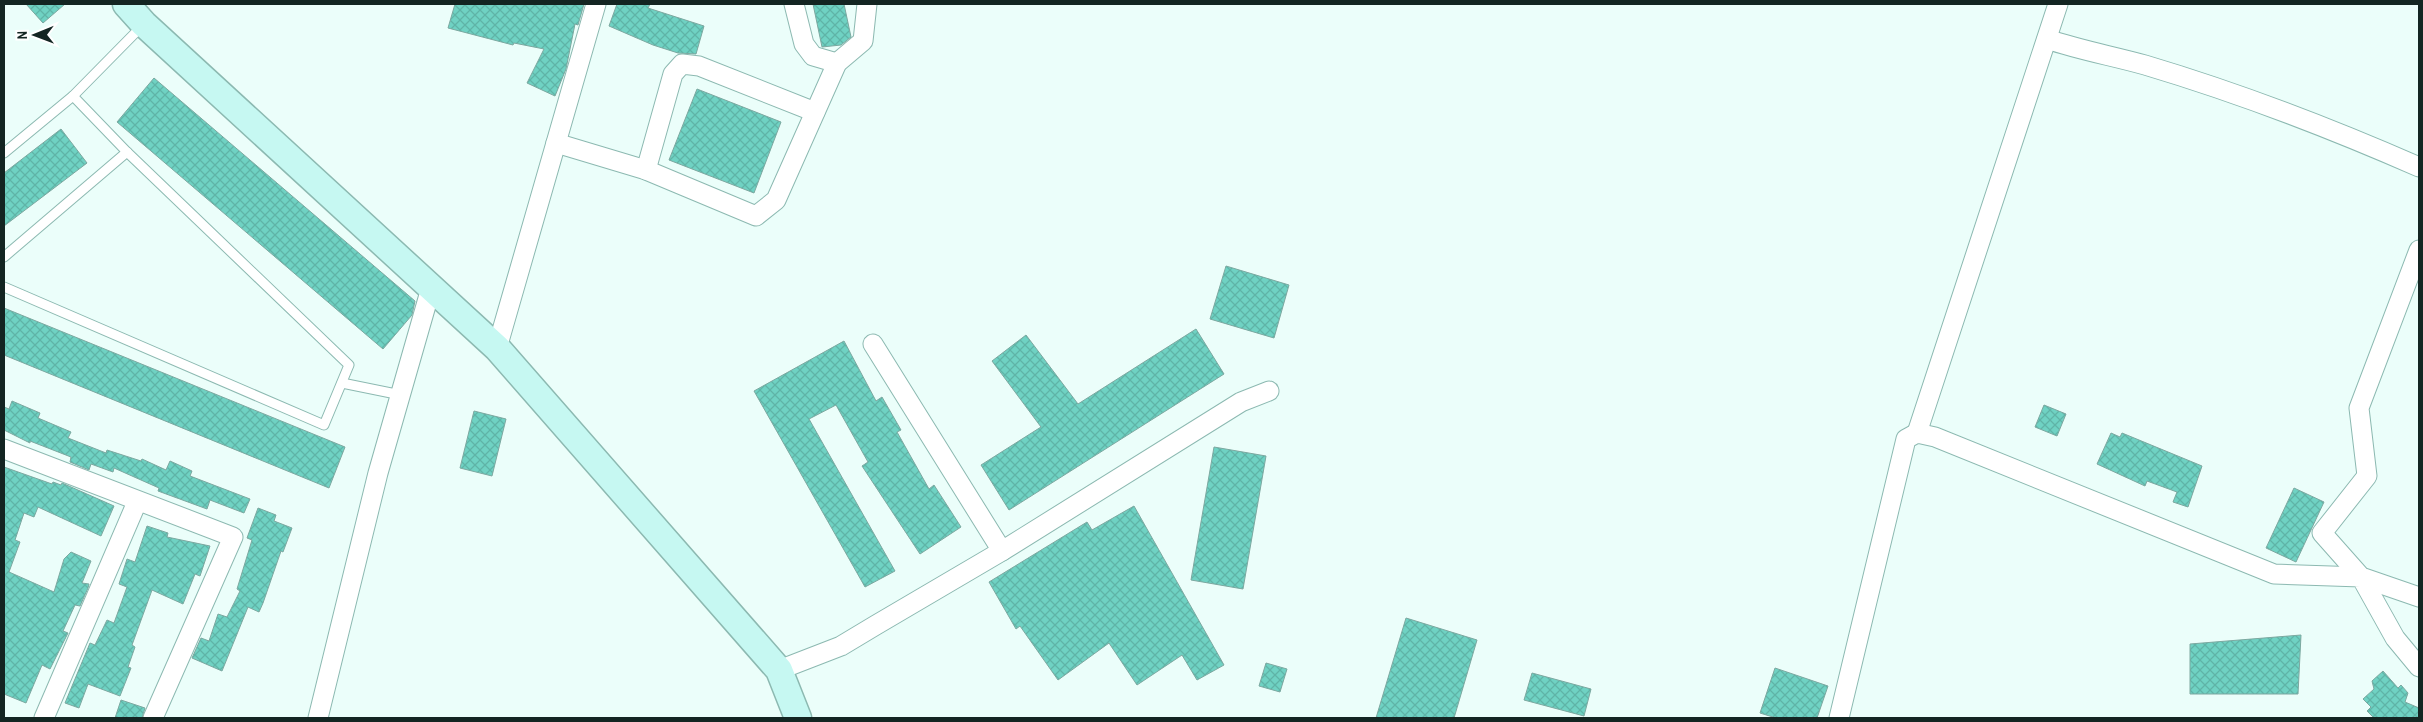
<svg xmlns="http://www.w3.org/2000/svg" width="2423" height="722" font-family="'Archivo Narrow',sans-serif">
<style>
.building{fill:url(#building-cross-hatch);stroke:#7ca8a0}
.lines{fill:none;stroke-linecap:round;stroke-linejoin:round}
.lane-casing{stroke:#8cb9b1;stroke-width:11}
.street-casing{stroke:#8cb9b1;stroke-width:21}
.secondary-casing{stroke:#8cb9b1;stroke-width:29}
.lane{stroke:#fff;stroke-width:9}
.street{stroke:#fff;stroke-width:19}
.secondary{stroke:#c6f8f2;stroke-width:26}
</style>
<defs>
<pattern id="building-cross-hatch" width="8" height="8" patternUnits="userSpaceOnUse" patternTransform="scale(1.25)"><rect width="8" height="8" fill="#6fd2c3"/><path d="M0 0l8 8M0 8l8-8" fill="none" stroke="#5fb4a7"/></pattern>
</defs>
<rect width="100%" height="100%" fill="#ebfefa"/>
<!-- building -->
<g class="building">
<path d="M 26,4 L 65,4 L 43,23 Z"/>
<path d="M 455,4 L 584,4 L 578,25 L 575,24 L 566,69 L 555,96 L 527,83 L 544,49 L 514,43 L 513,45 L 448,28 Z"/>
<path d="M 617,4 L 650,4 L 648,8 L 704,26 L 696,54 L 678,53 L 653,45 L 609,26 Z"/>
<path d="M 813,4 L 844,4 L 851,37 L 841,45 L 822,47 Z"/>
<path d="M 154,78 L 415,301 L 412,315 L 383,349 L 117,122 Z"/>
<path d="M 697,89 L 781,122 L 754,193 L 669,160 Z"/>
<path d="M 61,129 L 87,163 L 4,226 L 4,173 Z"/>
<path d="M 1226,266 L 1289,285 L 1274,338 L 1210,319 Z"/>
<path d="M 4,308 L 345,447 L 329,488 L 4,355 Z"/>
<path d="M 1196,329 L 1224,374 L 1009,510 L 981,465 L 1041,427 L 992,361 L 1026,335 L 1078,404 Z"/>
<path d="M 844,341 L 876,401 L 882,397 L 901,430 L 897,432 L 929,489 L 934,485 L 961,527 L 920,554 L 862,466 L 868,462 L 836,405 L 809,419 L 895,571 L 865,587 L 754,391 Z"/>
<path d="M 12,401 L 40,413 L 38,418 L 71,432 L 68,438 L 106,453 L 107,450 L 141,461 L 142,459 L 166,470 L 170,461 L 192,471 L 190,476 L 250,499 L 244,513 L 210,500 L 207,509 L 158,491 L 159,488 L 114,468 L 113,472 L 91,464 L 89,470 L 70,462 L 71,457 L 30,441 L 30,443 L 4,430 L 4,407 L 9,409 Z"/>
<path d="M 2044,405 L 2066,414 L 2057,436 L 2035,427 Z"/>
<path d="M 474,411 L 506,419 L 492,476 L 460,468 Z"/>
<path d="M 2111,433 L 2120,437 L 2122,433 L 2202,466 L 2188,507 L 2173,502 L 2177,492 L 2147,481 L 2145,486 L 2097,464 Z"/>
<path d="M 1214,447 L 1266,456 L 1243,589 L 1191,580 Z"/>
<path d="M 4,467 L 52,484 L 53,482 L 61,485 L 62,483 L 114,506 L 101,536 L 38,507 L 34,517 L 24,513 L 15,540 L 20,542 L 9,572 L 54,592 L 64,559 L 71,552 L 91,561 L 82,583 L 89,584 L 88,588 L 80,606 L 75,605 L 63,631 L 68,633 L 50,669 L 42,665 L 26,703 L 4,694 Z"/>
<path d="M 2294,488 L 2324,502 L 2296,562 L 2266,548 Z"/>
<path d="M 1134,506 L 1224,665 L 1197,680 L 1182,655 L 1137,685 L 1109,643 L 1058,680 L 1020,626 L 1016,629 L 989,582 L 1087,522 L 1092,530 Z"/>
<path d="M 258,508 L 276,515 L 274,521 L 292,528 L 283,552 L 281,551 L 263,603 L 259,612 L 248,607 L 222,671 L 192,658 L 201,638 L 209,641 L 218,614 L 227,617 L 240,591 L 237,589 L 252,540 L 247,538 Z"/>
<path d="M 147,526 L 168,533 L 167,537 L 210,546 L 200,576 L 195,574 L 183,604 L 152,590 L 132,645 L 135,647 L 128,667 L 131,668 L 120,696 L 88,684 L 79,708 L 65,703 L 90,643 L 95,645 L 107,620 L 114,623 L 127,587 L 119,584 L 127,559 L 135,562 Z"/>
<path d="M 1406,618 L 1477,640 L 1454,718 L 1376,718 Z"/>
<path d="M 2301,635 L 2298,694 L 2190,694 L 2190,644 Z"/>
<path d="M 1266,663 L 1287,669 L 1280,692 L 1259,686 Z"/>
<path d="M 1775,668 L 1828,686 L 1817,718 L 1776,718 L 1760,713 Z"/>
<path d="M 2383,671 L 2398,688 L 2401,685 L 2408,693 L 2405,702 L 2419,708 L 2419,718 L 2374,718 L 2367,711 L 2371,707 L 2363,699 L 2374,689 L 2372,681 Z"/>
<path d="M 1532,673 L 1591,689 L 1584,716 L 1524,700 Z"/>
<path d="M 121,700 L 145,708 L 142,718 L 115,718 Z"/>
</g>
<g class="lines">
<!-- lane casing -->
<g class="lane-casing">
<g id="lane">
<path d="M 4,153 L 73,96"/>
<path d="M 4,257 L 127,152"/>
<path d="M 4,287 L 324,425 L 349,365 L 127,152 L 73,96 L 142,26"/>
<path d="M 342,383 L 401,395"/>
</g>
</g>
<!-- street casing -->
<g class="street-casing">
<g id="street">
<path d="M 794,4 L 804,44 L 813,56 L 837,63"/>
<path d="M 2047,39 C 2079,50 2113,56 2145,65 C 2239,93 2330,128 2419,167"/>
<path d="M 556,143 L 646,170 L 756,216 L 776,200 L 837,63 L 863,41 L 867,4"/>
<path d="M 646,170 L 673,74 L 682,64 L 699,66 L 815,112"/>
<path d="M 2419,250 L 2359,408 L 2367,476 L 2322,533 L 2361,577 L 2419,597"/>
<path d="M 873,344 L 1002,551"/>
<path d="M 497,348 L 596,4"/>
<path d="M 1917,433 L 2058,4"/>
<path d="M 4,449 L 233,537 L 153,718"/>
<path d="M 779,670 L 841,646 L 876,625 L 1002,551 L 1241,402 L 1269,391"/>
<path d="M 44,718 L 137,502"/>
<path d="M 318,718 L 378,473 L 431,288"/>
<path d="M 1839,718 L 1906,439 L 1917,433 L 1935,437 L 2274,574 L 2361,577 L 2395,638 L 2419,667"/>
</g>
</g>
<!-- secondary casing -->
<g class="secondary-casing">
<path id="secondary" d="M 126,4 L 144,24 L 497,348 L 779,670 L 798,718"/>
</g>
<!-- lane -->
<use href="#lane" class="lane"/>
<!-- street -->
<use href="#street" class="street"/>
<!-- secondary -->
<use href="#secondary" class="secondary"/>
</g>
<!-- border -->
<rect width="2423" height="722" fill="none" stroke="#132522" stroke-width="10"/>
<!-- north arrow -->
<g transform="translate(35 35) rotate(269)" stroke="#ffffff" stroke-width="4" paint-order="stroke">
<path d="M0-4L9 19L0 12L-9 19Z" fill="#132522"/>
<text y="-8" font-size="14" font-weight="bold" text-anchor="middle" fill="#132522">N</text>
</g>
</svg>
